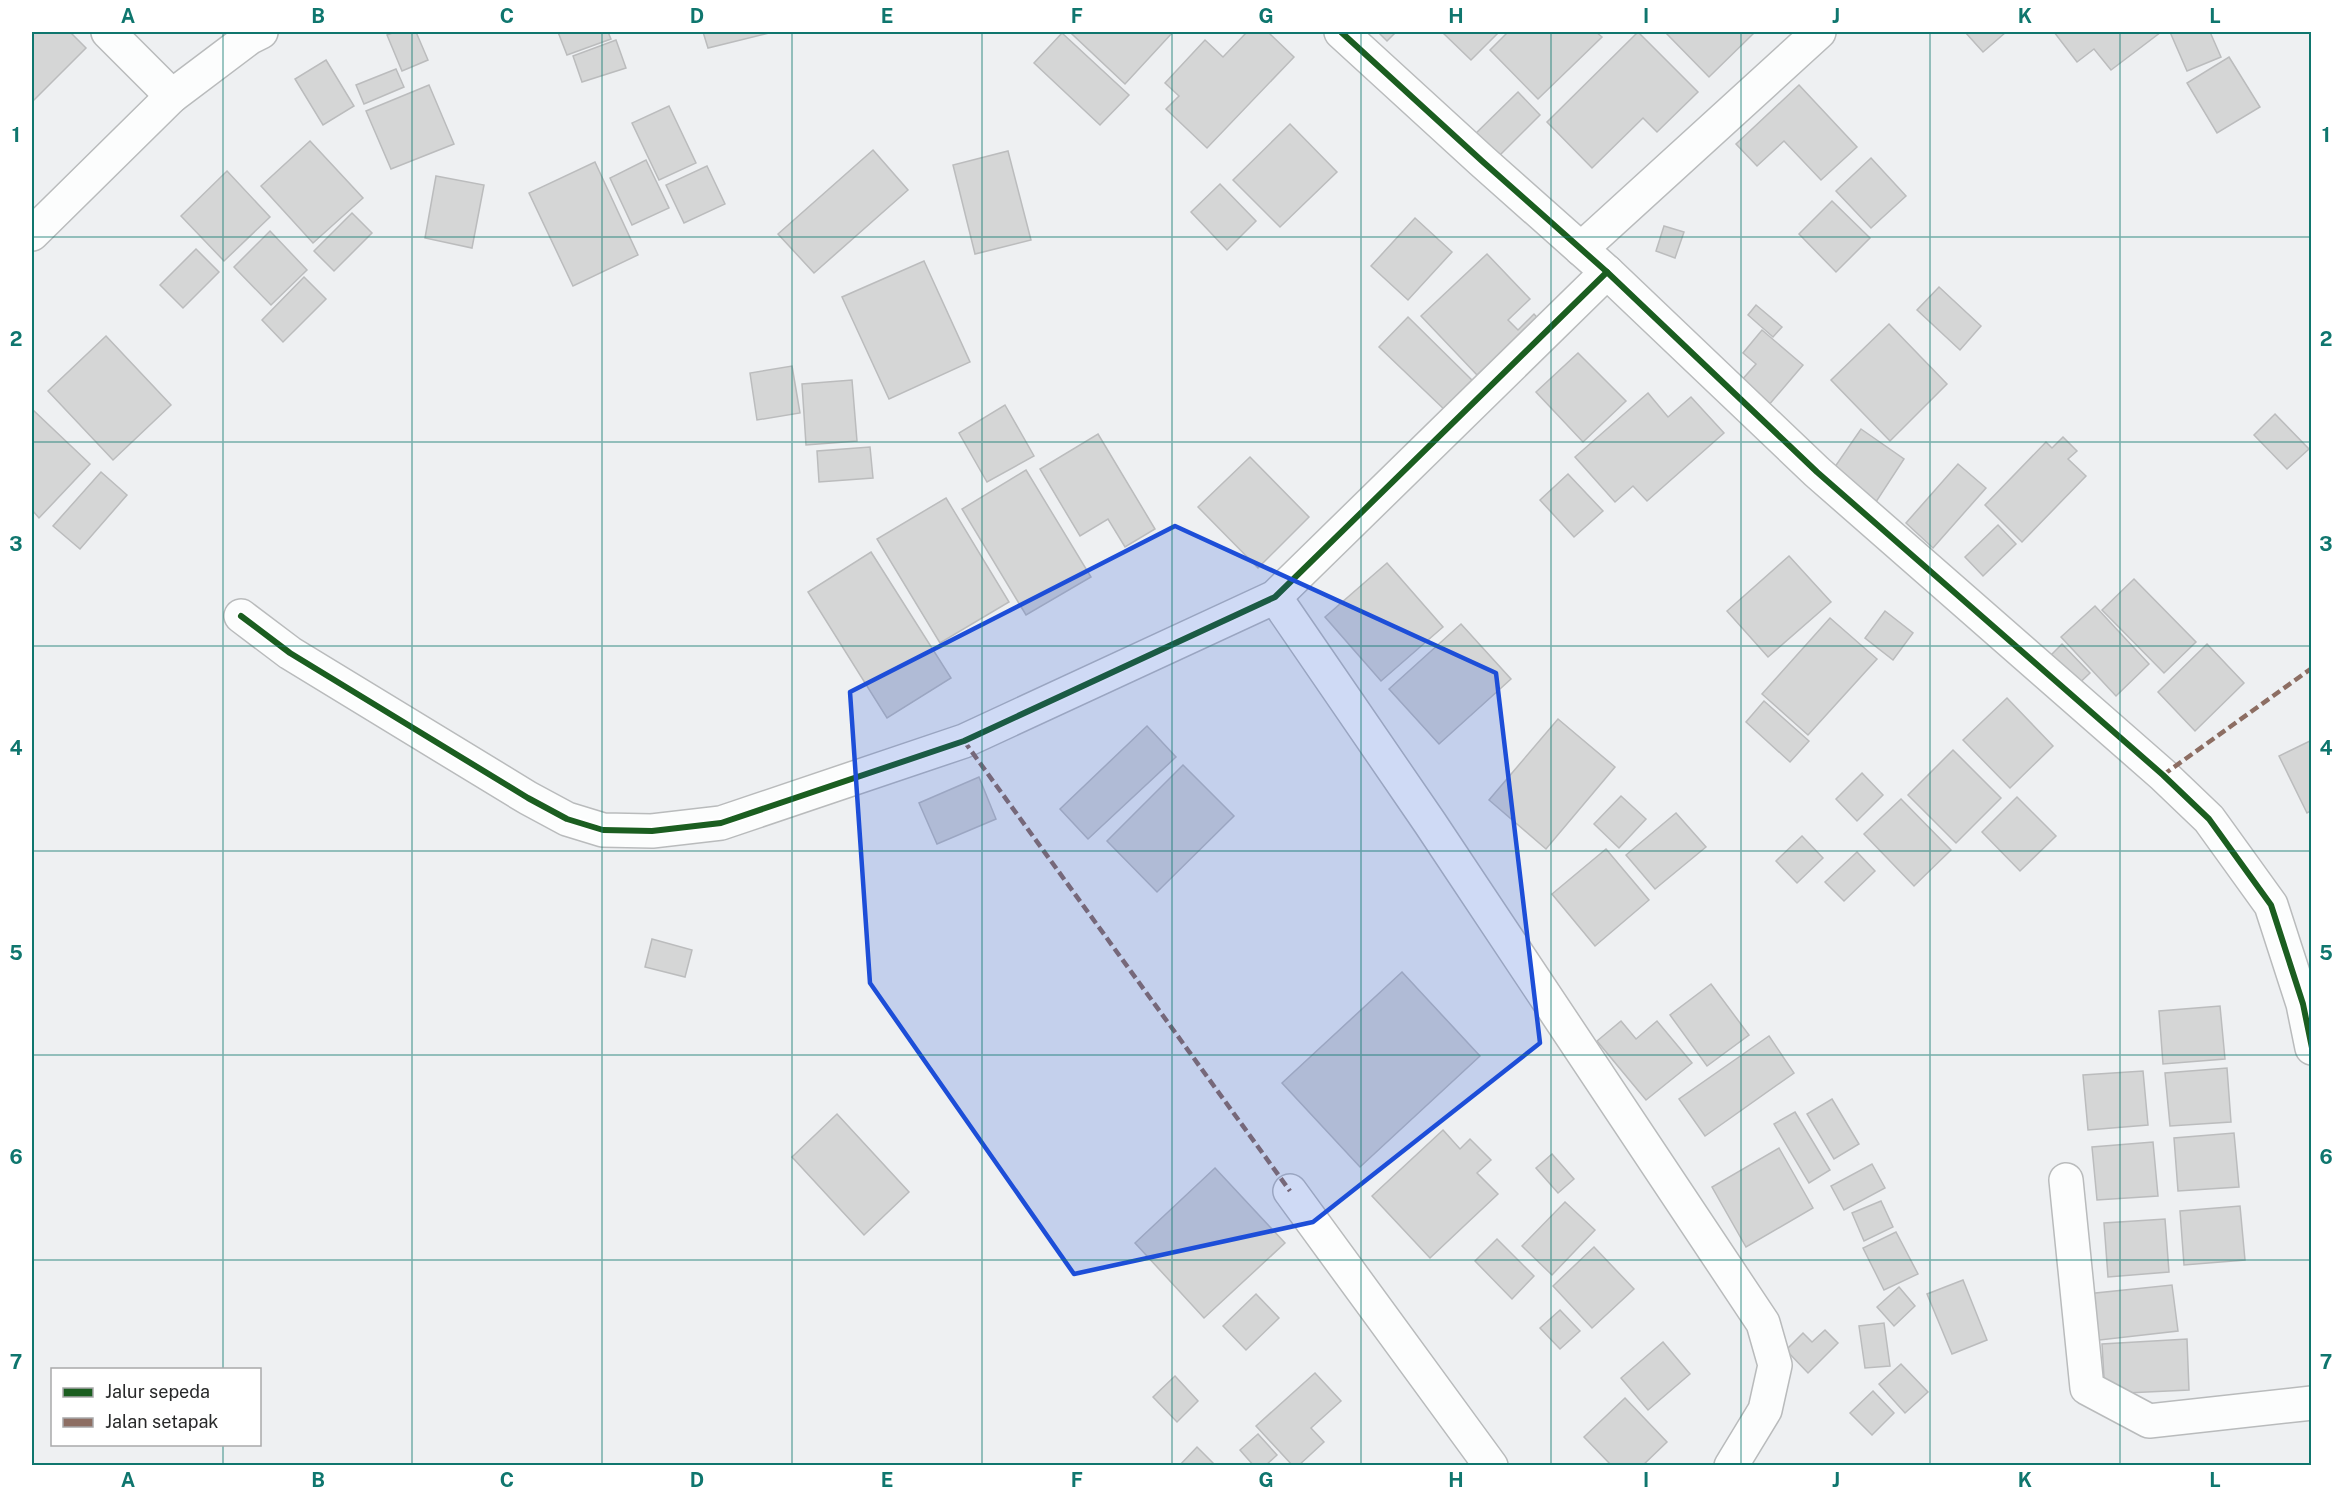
<svg xmlns="http://www.w3.org/2000/svg" width="2343" height="1497" font-family="'Public Sans',sans-serif">
<style>
.building{fill:#d5d6d6;stroke:#bbbcbd;stroke-width:1.5}
.lines{fill:none;stroke-linecap:round;stroke-linejoin:round}
.street-casing{stroke:#b9bbbc;stroke-width:36}
.street{stroke:#fcfdfd;stroke-width:33}
.quiet{stroke:#8d6e63;stroke-width:4.5;stroke-dasharray:9 4.5;stroke-linecap:butt}
.cycleway-casing{stroke:#fff;stroke-width:10}
.cycleway{stroke:#1b5e20;stroke-width:6}
.marked{fill:#1d4ed8;fill-opacity:0.2;stroke:#1d4ed8;stroke-width:4.5;stroke-linejoin:round}
.grid{fill:none;stroke:#0f766e;stroke-width:1.5;stroke-opacity:0.55}
.neatline{fill:none;stroke:#0f766e;stroke-width:2}
.grid-label{font-size:20px;text-anchor:middle;font-weight:bold;fill:#0f766e}
</style>
<rect width="100%" height="100%" fill="#eef0f2"/>
<!-- building -->
<g class="building">
<path d="M 32,32 L 70,32 L 86,48 L 32,102 Z"/>
<path d="M 395,32 L 416,32 L 428,60 L 402,71 L 387,35 Z"/>
<path d="M 558,32 L 608,32 L 611,39 L 567,55 Z"/>
<path d="M 703,32 L 773,32 L 708,48 Z"/>
<path d="M 1075,32 L 1173,32 L 1125,84 L 1072,34 Z"/>
<path d="M 1247,32 L 1268,32 L 1294,57 L 1207,148 L 1166,109 L 1179,96 L 1165,83 L 1205,40 L 1223,57 Z"/>
<path d="M 1378,32 L 1396,32 L 1387,41 Z"/>
<path d="M 1442,32 L 1499,32 L 1471,60 Z"/>
<path d="M 1508,32 L 1596,32 L 1602,37 L 1538,99 L 1490,50 Z"/>
<path d="M 1638,32 L 1698,92 L 1657,132 L 1643,118 L 1592,168 L 1547,122 Z"/>
<path d="M 1665,32 L 1755,32 L 1709,77 Z"/>
<path d="M 1965,32 L 2006,32 L 1983,52 Z"/>
<path d="M 2054,32 L 2161,32 L 2111,70 L 2094,49 L 2077,62 Z"/>
<path d="M 2170,32 L 2210,32 L 2221,57 L 2187,71 Z"/>
<path d="M 1062,33 L 1129,95 L 1100,125 L 1034,63 Z"/>
<path d="M 616,40 L 626,68 L 582,82 L 573,56 Z"/>
<path d="M 2229,57 L 2260,107 L 2217,133 L 2187,83 Z"/>
<path d="M 326,60 L 354,106 L 323,125 L 295,79 Z"/>
<path d="M 396,69 L 404,87 L 364,104 L 356,85 Z"/>
<path d="M 429,85 L 454,144 L 391,169 L 366,111 Z"/>
<path d="M 1799,85 L 1857,147 L 1821,180 L 1784,141 L 1757,166 L 1736,144 Z"/>
<path d="M 1518,92 L 1540,115 L 1492,163 L 1469,140 Z"/>
<path d="M 669,106 L 696,163 L 659,180 L 632,123 Z"/>
<path d="M 1290,124 L 1337,172 L 1280,227 L 1233,180 Z"/>
<path d="M 310,141 L 363,198 L 313,243 L 261,186 Z"/>
<path d="M 873,150 L 908,190 L 814,273 L 778,234 Z"/>
<path d="M 1008,151 L 1031,240 L 975,254 L 953,165 Z"/>
<path d="M 1871,158 L 1906,196 L 1871,228 L 1836,191 Z"/>
<path d="M 646,160 L 669,208 L 632,225 L 610,178 Z"/>
<path d="M 595,162 L 638,255 L 573,286 L 529,193 Z"/>
<path d="M 707,166 L 725,204 L 684,223 L 666,185 Z"/>
<path d="M 227,171 L 270,217 L 224,261 L 181,216 Z"/>
<path d="M 436,176 L 484,185 L 472,248 L 425,238 Z"/>
<path d="M 1220,184 L 1256,221 L 1227,250 L 1191,212 Z"/>
<path d="M 1832,201 L 1870,238 L 1836,272 L 1799,234 Z"/>
<path d="M 352,213 L 372,233 L 334,271 L 314,251 Z"/>
<path d="M 1415,218 L 1452,252 L 1408,300 L 1371,266 Z"/>
<path d="M 1664,226 L 1684,232 L 1675,258 L 1656,251 Z"/>
<path d="M 270,231 L 307,270 L 271,305 L 234,267 Z"/>
<path d="M 196,249 L 219,272 L 183,308 L 160,285 Z"/>
<path d="M 1487,254 L 1530,299 L 1508,320 L 1518,330 L 1534,314 L 1546,327 L 1499,355 L 1477,375 L 1421,316 Z"/>
<path d="M 924,261 L 970,362 L 889,399 L 842,297 Z"/>
<path d="M 304,277 L 326,299 L 283,342 L 262,320 Z"/>
<path d="M 1939,287 L 1981,326 L 1960,350 L 1917,310 Z"/>
<path d="M 1756,305 L 1782,327 L 1773,337 L 1748,315 Z"/>
<path d="M 1408,317 L 1476,384 L 1448,413 L 1379,347 Z"/>
<path d="M 1889,324 L 1947,384 L 1890,441 L 1831,380 Z"/>
<path d="M 1762,330 L 1803,365 L 1768,406 L 1740,382 L 1756,364 L 1743,353 Z"/>
<path d="M 106,336 L 171,405 L 113,460 L 48,391 Z"/>
<path d="M 1578,353 L 1626,401 L 1583,442 L 1536,392 Z"/>
<path d="M 792,366 L 800,413 L 757,420 L 750,373 Z"/>
<path d="M 852,380 L 857,441 L 806,445 L 802,384 Z"/>
<path d="M 1648,393 L 1668,417 L 1691,397 L 1724,433 L 1647,501 L 1633,486 L 1615,502 L 1575,457 Z"/>
<path d="M 1005,405 L 1034,456 L 987,482 L 959,433 Z"/>
<path d="M 32,409 L 90,464 L 39,518 L 32,510 Z"/>
<path d="M 2275,414 L 2309,449 L 2287,469 L 2254,435 Z"/>
<path d="M 1861,429 L 1904,459 L 1874,505 L 1832,471 Z"/>
<path d="M 1098,434 L 1155,529 L 1125,547 L 1108,519 L 1080,536 L 1040,469 Z"/>
<path d="M 2063,437 L 2077,451 L 2068,459 L 2086,476 L 2022,542 L 1985,505 L 2046,442 L 2052,448 Z"/>
<path d="M 870,447 L 873,478 L 819,482 L 817,451 Z"/>
<path d="M 1250,457 L 1309,517 L 1258,568 L 1198,507 Z"/>
<path d="M 1958,464 L 1986,488 L 1933,548 L 1906,523 Z"/>
<path d="M 1026,470 L 1091,577 L 1026,615 L 962,509 Z"/>
<path d="M 101,472 L 127,495 L 80,549 L 53,526 Z"/>
<path d="M 1568,474 L 1603,511 L 1574,537 L 1540,500 Z"/>
<path d="M 946,498 L 1009,602 L 940,643 L 877,539 Z"/>
<path d="M 1998,525 L 2016,544 L 1983,576 L 1965,557 Z"/>
<path d="M 871,552 L 951,678 L 887,718 L 808,592 Z"/>
<path d="M 1789,556 L 1831,602 L 1768,657 L 1727,611 Z"/>
<path d="M 1387,563 L 1443,627 L 1381,681 L 1325,617 Z"/>
<path d="M 2134,579 L 2196,642 L 2164,673 L 2102,610 Z"/>
<path d="M 2095,606 L 2149,664 L 2116,696 L 2061,637 Z"/>
<path d="M 1885,611 L 1913,633 L 1893,660 L 1865,638 Z"/>
<path d="M 1830,618 L 1877,659 L 1808,735 L 1762,694 Z"/>
<path d="M 1461,624 L 1511,679 L 1439,744 L 1389,689 Z"/>
<path d="M 2062,644 L 2090,673 L 2072,690 L 2044,662 Z"/>
<path d="M 2207,644 L 2244,683 L 2195,731 L 2158,692 Z"/>
<path d="M 2007,698 L 2053,746 L 2010,788 L 1963,740 Z"/>
<path d="M 1764,701 L 1809,741 L 1790,762 L 1746,722 Z"/>
<path d="M 1558,719 L 1615,767 L 1546,849 L 1489,800 Z"/>
<path d="M 1147,726 L 1176,757 L 1088,839 L 1060,809 Z"/>
<path d="M 2312,740 L 2312,810 L 2307,813 L 2279,756 Z"/>
<path d="M 1953,750 L 2001,798 L 1956,843 L 1908,795 Z"/>
<path d="M 1183,765 L 1234,816 L 1157,892 L 1107,841 Z"/>
<path d="M 1862,773 L 1883,795 L 1857,821 L 1836,799 Z"/>
<path d="M 979,777 L 996,819 L 937,844 L 919,803 Z"/>
<path d="M 1621,796 L 1646,819 L 1619,848 L 1594,824 Z"/>
<path d="M 2017,797 L 2056,836 L 2020,871 L 1982,832 Z"/>
<path d="M 1901,799 L 1951,850 L 1914,886 L 1864,834 Z"/>
<path d="M 1676,813 L 1706,847 L 1655,889 L 1626,855 Z"/>
<path d="M 1802,836 L 1823,858 L 1797,883 L 1776,861 Z"/>
<path d="M 1606,849 L 1649,900 L 1595,946 L 1552,894 Z"/>
<path d="M 1857,852 L 1875,871 L 1844,901 L 1825,882 Z"/>
<path d="M 652,939 L 692,950 L 685,977 L 645,967 Z"/>
<path d="M 1402,972 L 1480,1056 L 1360,1167 L 1282,1083 Z"/>
<path d="M 1711,984 L 1749,1035 L 1707,1066 L 1670,1015 Z"/>
<path d="M 2220,1006 L 2225,1059 L 2163,1064 L 2159,1011 Z"/>
<path d="M 1621,1021 L 1636,1039 L 1657,1021 L 1692,1063 L 1646,1100 L 1597,1041 Z"/>
<path d="M 1769,1036 L 1794,1073 L 1705,1136 L 1679,1099 Z"/>
<path d="M 2227,1068 L 2231,1122 L 2170,1126 L 2165,1073 Z"/>
<path d="M 2143,1071 L 2148,1125 L 2088,1130 L 2083,1075 Z"/>
<path d="M 1832,1099 L 1859,1144 L 1834,1159 L 1807,1114 Z"/>
<path d="M 1795,1112 L 1830,1170 L 1809,1183 L 1774,1124 Z"/>
<path d="M 837,1114 L 909,1192 L 864,1235 L 792,1157 Z"/>
<path d="M 1443,1130 L 1460,1149 L 1470,1139 L 1491,1160 L 1477,1173 L 1498,1194 L 1430,1258 L 1372,1196 Z"/>
<path d="M 2234,1133 L 2239,1187 L 2178,1191 L 2174,1138 Z"/>
<path d="M 2153,1142 L 2158,1196 L 2097,1200 L 2092,1147 Z"/>
<path d="M 1779,1148 L 1813,1208 L 1746,1247 L 1712,1187 Z"/>
<path d="M 1552,1154 L 1574,1179 L 1558,1193 L 1536,1168 Z"/>
<path d="M 1872,1164 L 1885,1188 L 1844,1210 L 1831,1186 Z"/>
<path d="M 1215,1168 L 1285,1243 L 1204,1318 L 1135,1243 Z"/>
<path d="M 1881,1201 L 1893,1227 L 1864,1241 L 1852,1213 Z"/>
<path d="M 1565,1202 L 1595,1230 L 1552,1275 L 1522,1246 Z"/>
<path d="M 2240,1206 L 2245,1260 L 2184,1265 L 2180,1211 Z"/>
<path d="M 2165,1219 L 2169,1272 L 2108,1277 L 2104,1223 Z"/>
<path d="M 1896,1232 L 1918,1274 L 1884,1290 L 1863,1248 Z"/>
<path d="M 1497,1239 L 1534,1276 L 1512,1299 L 1475,1261 Z"/>
<path d="M 1594,1247 L 1634,1289 L 1592,1328 L 1553,1286 Z"/>
<path d="M 1963,1280 L 1987,1340 L 1952,1354 L 1927,1294 Z"/>
<path d="M 2172,1285 L 2178,1331 L 2091,1341 L 2086,1294 Z"/>
<path d="M 1899,1287 L 1915,1306 L 1894,1326 L 1877,1307 Z"/>
<path d="M 1256,1294 L 1279,1318 L 1246,1350 L 1223,1326 Z"/>
<path d="M 1560,1310 L 1580,1331 L 1560,1349 L 1540,1328 Z"/>
<path d="M 1884,1323 L 1890,1366 L 1865,1368 L 1859,1326 Z"/>
<path d="M 1825,1330 L 1838,1343 L 1808,1373 L 1786,1350 L 1803,1333 L 1812,1342 Z"/>
<path d="M 2187,1339 L 2189,1390 L 2105,1394 L 2102,1344 Z"/>
<path d="M 1663,1342 L 1690,1374 L 1648,1410 L 1621,1378 Z"/>
<path d="M 1901,1364 L 1928,1392 L 1905,1413 L 1879,1384 Z"/>
<path d="M 1315,1373 L 1341,1401 L 1311,1428 L 1324,1442 L 1298,1466 L 1293,1466 L 1256,1426 Z"/>
<path d="M 1175,1376 L 1198,1401 L 1177,1422 L 1153,1397 Z"/>
<path d="M 1873,1391 L 1894,1413 L 1872,1435 L 1850,1413 Z"/>
<path d="M 1625,1398 L 1667,1442 L 1642,1466 L 1612,1466 L 1584,1437 Z"/>
<path d="M 1258,1434 L 1277,1455 L 1265,1466 L 1254,1466 L 1240,1450 Z"/>
<path d="M 1197,1447 L 1216,1466 L 1179,1466 Z"/>
</g>
<g class="lines">
<!-- street casing -->
<g class="street-casing">
<g id="street">
<path d="M 108,32 L 172,96"/>
<path d="M 1341,32 L 1482,161 L 1607,272 L 1817,472 L 2163,775 L 2209,819 L 2271,905 L 2303,1004 L 2312,1048"/>
<path d="M 32,234 L 172,96 L 249,38 L 261,32"/>
<path d="M 1581,249 L 1819,32"/>
<path d="M 1275,597 L 1430,823 L 1763,1323 L 1775,1365 L 1765,1410 L 1731,1466"/>
<path d="M 241,616 L 290,653 L 528,798 L 567,819 L 603,830 L 652,831 L 721,823 L 964,741 L 1275,597 L 1607,272"/>
<path d="M 2066,1180 L 2087,1388 L 2149,1421 L 2312,1403"/>
<path d="M 1290,1191 L 1491,1466"/>
</g>
</g>
<!-- street -->
<use href="#street" class="street"/>
<!-- quiet -->
<g class="quiet">
<path d="M 964,741 L 1290,1191"/>
<path d="M 2163,775 L 2312,668"/>
</g>
<!-- cycleway casing -->
<g class="cycleway-casing">
<g id="cycleway">
<path d="M 1341,32 L 1482,161 L 1607,272 L 1817,472 L 2163,775 L 2209,819 L 2271,905 L 2303,1004 L 2312,1048"/>
<path d="M 241,616 L 290,653 L 528,798 L 567,819 L 603,830 L 652,831 L 721,823 L 964,741 L 1275,597 L 1607,272"/>
</g>
</g>
<!-- cycleway -->
<use href="#cycleway" class="cycleway"/>
</g>
<!-- marked area -->
<path class="marked" d="M 1175,526 L 1496,673 L 1540,1043 L 1313,1222 L 1074,1274 L 870,983 L 850,692 Z"/>
<!-- grid -->
<path class="grid" d="M 223,32 L 223,1370M 412,32 L 412,1466M 602,32 L 602,1466M 792,32 L 792,1466M 982,32 L 982,1466M 1172,32 L 1172,1466M 1361,32 L 1361,1466M 1551,32 L 1551,1466M 1741,32 L 1741,1466M 1930,32 L 1930,1466M 2120,32 L 2120,1466M 32,237 L 2312,237M 32,442 L 2312,442M 32,646 L 2312,646M 32,851 L 2312,851M 32,1055 L 2312,1055M 32,1260 L 2312,1260M 223,1444 L 223,1466"/>
<!-- border -->
<rect width="2343" height="1497" fill="none" stroke="#ffffff" stroke-width="66"/>
<!-- legend -->
<rect x="51" y="1368" width="210" height="78" fill="#ffffff" stroke="#a9a9aa" stroke-width="1.5"/>
<rect x="63" y="1388" width="30" height="9" fill="#1b5e20" stroke="#a9a9aa" stroke-width="1.5"/>
<text x="105" y="1398" font-size="18" fill="#28292a">Jalur sepeda</text>
<rect x="63" y="1418" width="30" height="9" fill="#8d6e63" stroke="#a9a9aa" stroke-width="1.5"/>
<text x="105" y="1428" font-size="18" fill="#28292a">Jalan setapak</text>
<rect x="33" y="33" width="2277" height="1431" class="neatline"/>
<g class="grid-label">
<text x="128" y="23">A</text>
<text x="318" y="23">B</text>
<text x="507" y="23">C</text>
<text x="697" y="23">D</text>
<text x="887" y="23">E</text>
<text x="1077" y="23">F</text>
<text x="1266" y="23">G</text>
<text x="1456" y="23">H</text>
<text x="1646" y="23">I</text>
<text x="1836" y="23">J</text>
<text x="2025" y="23">K</text>
<text x="2215" y="23">L</text>
<text x="16" y="142">1</text>
<text x="2326" y="142">1</text>
<text x="16" y="346">2</text>
<text x="2326" y="346">2</text>
<text x="16" y="551">3</text>
<text x="2326" y="551">3</text>
<text x="16" y="755">4</text>
<text x="2326" y="755">4</text>
<text x="16" y="960">5</text>
<text x="2326" y="960">5</text>
<text x="16" y="1164">6</text>
<text x="2326" y="1164">6</text>
<text x="16" y="1369">7</text>
<text x="2326" y="1369">7</text>
<text x="128" y="1487">A</text>
<text x="318" y="1487">B</text>
<text x="507" y="1487">C</text>
<text x="697" y="1487">D</text>
<text x="887" y="1487">E</text>
<text x="1077" y="1487">F</text>
<text x="1266" y="1487">G</text>
<text x="1456" y="1487">H</text>
<text x="1646" y="1487">I</text>
<text x="1836" y="1487">J</text>
<text x="2025" y="1487">K</text>
<text x="2215" y="1487">L</text>
</g>
</svg>
